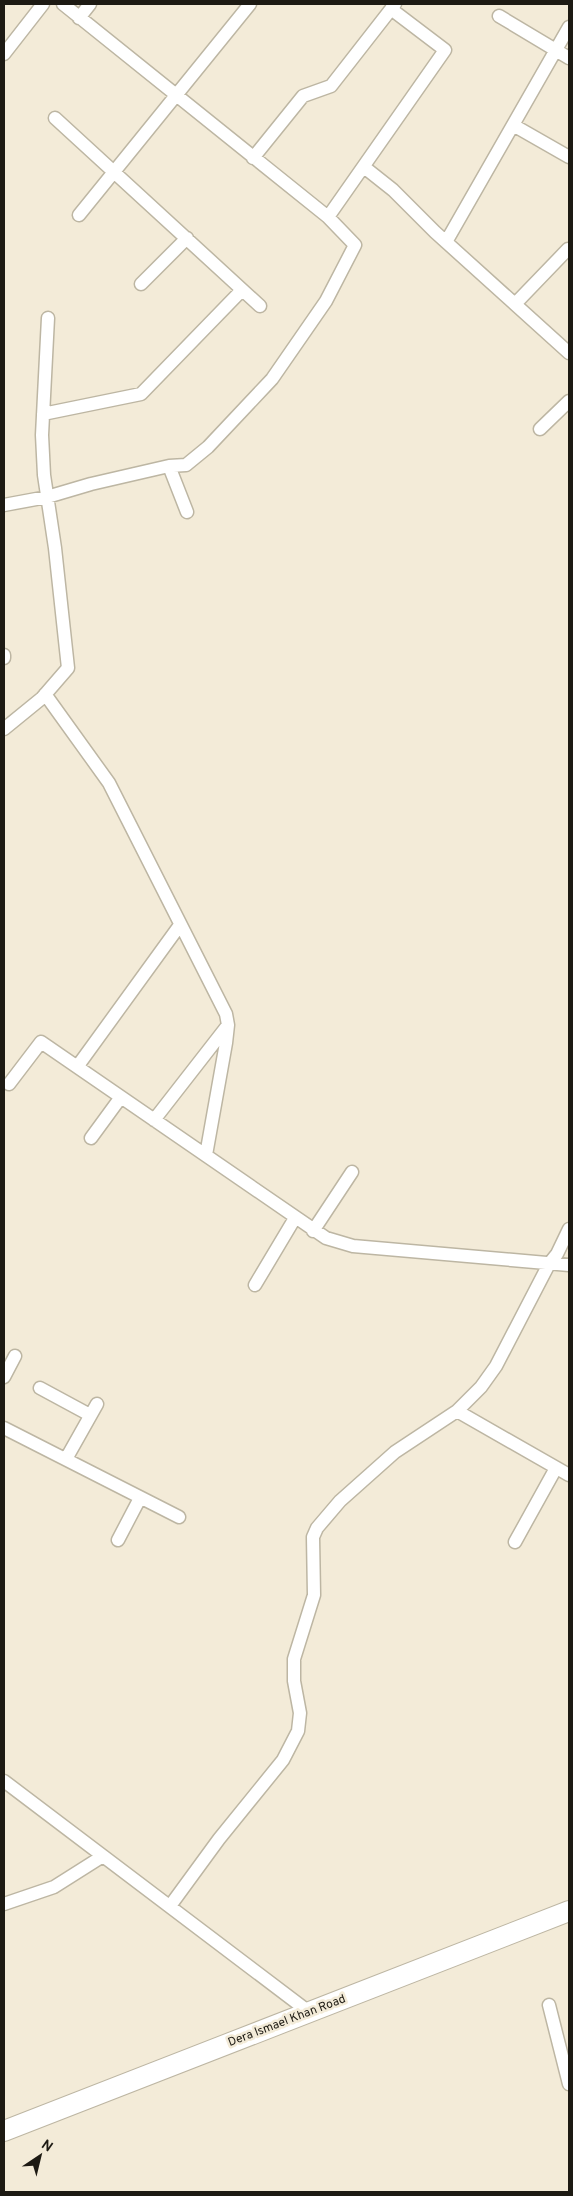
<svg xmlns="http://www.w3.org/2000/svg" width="573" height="2196" viewBox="0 0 573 2196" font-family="Overpass,sans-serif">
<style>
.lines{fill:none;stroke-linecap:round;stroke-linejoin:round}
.minor-casing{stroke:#bdb6a3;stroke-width:15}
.trunk-casing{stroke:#bdb6a3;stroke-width:22}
.minor{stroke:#fff;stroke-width:12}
.trunk{stroke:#fff;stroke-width:20}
.labels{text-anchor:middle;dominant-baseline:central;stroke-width:5;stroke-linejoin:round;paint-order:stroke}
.street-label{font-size:12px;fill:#1d1a13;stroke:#f3ebd8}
</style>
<rect width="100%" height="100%" fill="#f3ebd8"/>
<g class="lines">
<defs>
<path id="minor" d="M499 16 569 58
M79 18 90 4
M4 54 43 4
M55 118 260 306
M513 125 569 157
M253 158 303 96 331 86 395 4
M364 167 393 190 435 232 569 353
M79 215 250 4
M328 217 445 50 391 9
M446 242 569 27
M141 284 187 238
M515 304 568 249
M43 414 141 394 242 290
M540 429 569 401
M169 466 187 512
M4 505 47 497 91 484 169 466 186 465 208 447 272 379 326 301 355 245 328 217 63 4
M4 655V658
M45 694 109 783 226 1014 228 1025 226 1043 206 1155
M4 729 42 698 68 668 55 548 44 475 42 435 48 318
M77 1067 180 925
M9 1084 41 1042 326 1238 353 1246 569 1265
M154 1120 228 1025
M91 1138 121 1097
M313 1231 352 1172
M255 1285 295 1218
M4 1377 15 1356
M40 1388 90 1415
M457 1411 569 1475
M4 1428 179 1517
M66 1459 97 1404
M118 1540 140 1498
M515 1542 556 1468
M4 1781 309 2012
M4 1904 54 1887 103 1856
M170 1906 219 1839 283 1760 298 1731 300 1713 294 1681V1659L314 1595 313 1537 317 1528 340 1501 395 1452 457 1411 481 1387 496 1366 549 1264 557 1254 569 1229
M549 2005 569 2084"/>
<path id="trunk" d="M4 2131 569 1911"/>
</defs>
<use href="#minor" class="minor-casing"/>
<use href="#trunk" class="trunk-casing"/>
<use href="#minor" class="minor"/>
<use href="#trunk" class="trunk"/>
</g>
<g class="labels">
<g class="street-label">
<text transform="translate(287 2021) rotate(-21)">Dera Ismael Khan Road</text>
</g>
</g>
<rect width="573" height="2196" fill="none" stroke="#1d1a13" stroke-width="10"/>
<g transform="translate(40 2156) rotate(35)" stroke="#f3ebd8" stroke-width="4" paint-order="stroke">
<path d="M0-4L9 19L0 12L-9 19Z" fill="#1d1a13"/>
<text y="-8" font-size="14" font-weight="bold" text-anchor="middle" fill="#1d1a13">N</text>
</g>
</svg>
